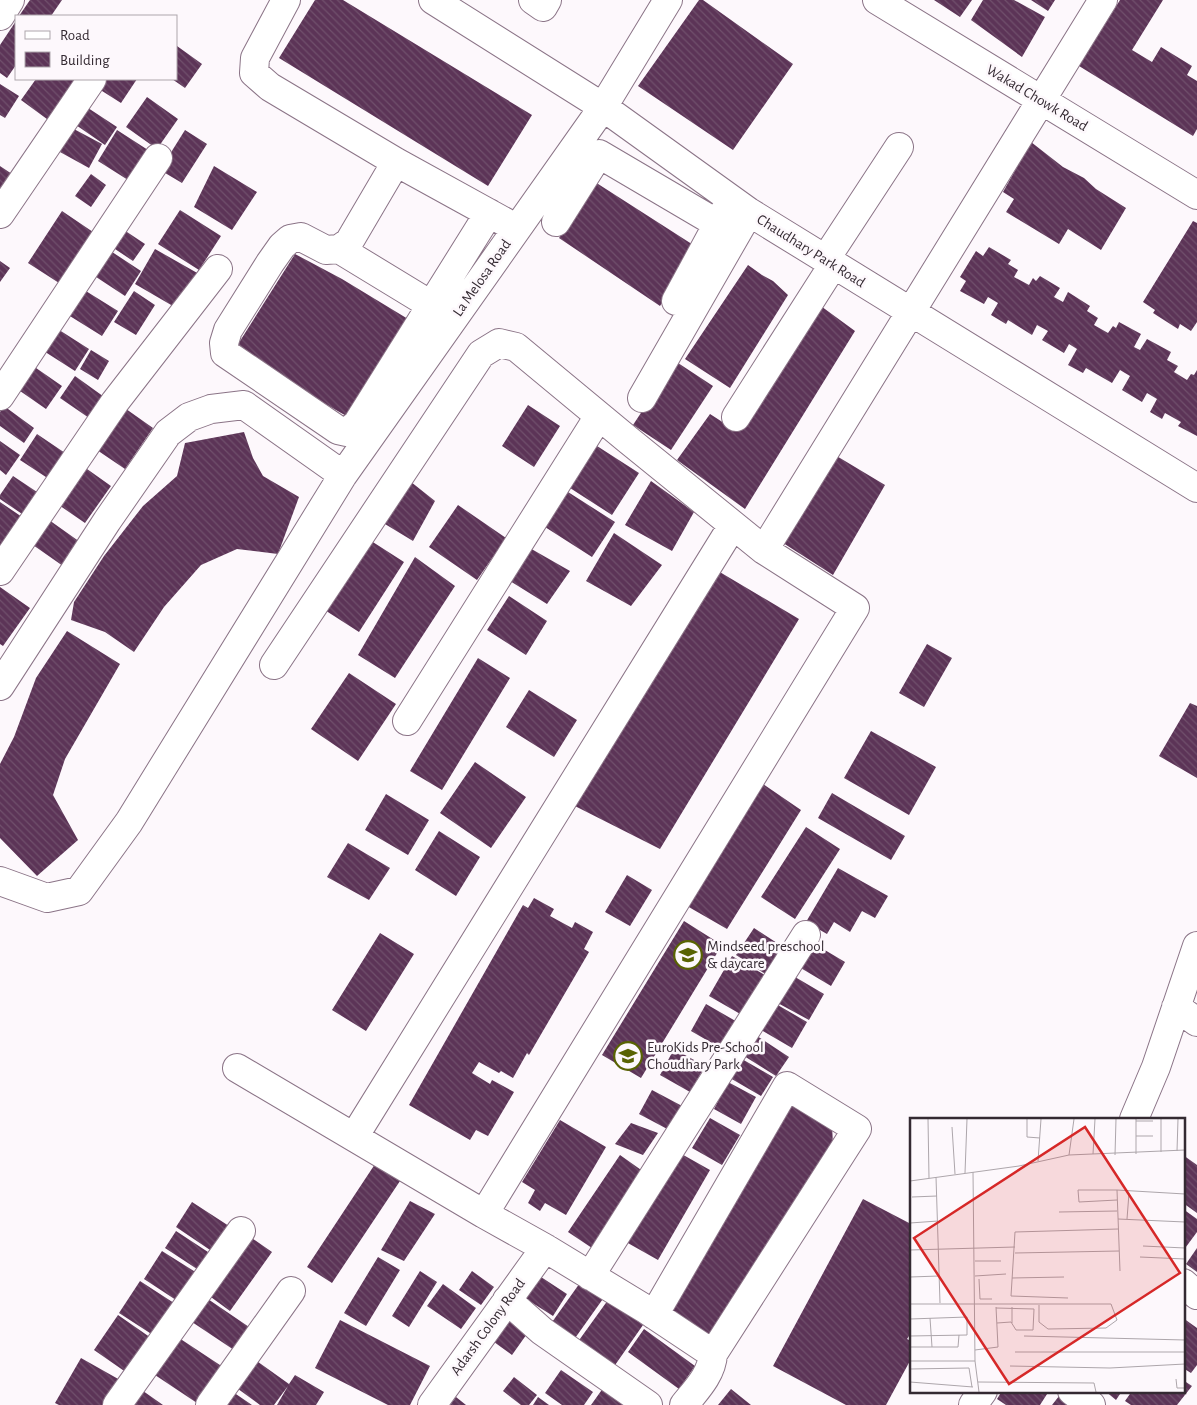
<svg xmlns="http://www.w3.org/2000/svg" width="1197" height="1405" viewBox="0 0 1197 1405" font-family="'Alegreya Sans',sans-serif">
<style>
.building{fill:url(#building-back-hatch)}
.lines{fill:none;stroke-linecap:round;stroke-linejoin:round}
.minor-casing{stroke:#8b7487;stroke-width:30}
.minor{stroke:#fff;stroke-width:28}
.labels{text-anchor:middle;dominant-baseline:central;stroke-width:5;stroke-linejoin:round;paint-order:stroke}
.street-label{font-size:15px;fill:#342a32;stroke:#fdf8fc}
.poi-label{font-size:15px;fill:#342a32;stroke:#fdf8fc;text-anchor:start}
.inset-road{fill:none;stroke:#ada6ab;stroke-width:1}
.view{fill:#d62828;fill-opacity:0.15;stroke:#d62828;stroke-width:2.5}
.inset-edge{fill:none;stroke:#342a32;stroke-width:2.5}
</style>
<defs>
<pattern id="building-back-hatch" width="6" height="6" patternUnits="userSpaceOnUse" patternTransform="scale(1.25)"><rect width="6" height="6" fill="#5c3457"/><path d="M-1 5l2 2M0 0l6 6M5-1l2 2" fill="none" stroke="#70506c"/></pattern>
</defs>
<rect width="100%" height="100%" fill="#fdf8fc"/>
<path class="building" d="M30 0H62L51 16H19Z
M315 0H343L532 115 488 186 279 58Z
M699 0H703L793 64 733 150 638 86Z
M934 0H972L960 17Z
M983 0H1014L1045 17 1022 57 971 20Z
M1031 0H1055L1048 11Z
M1120 0H1163L1132 50 1152 62 1161 47 1192 66 1187 75 1197 81V129L1193 136 1079 66Z
M16 21V65L7 78 0 73V45Z
M177 46 202 64 185 88 172 79H176V48Z
M36 79H82L51 122 21 100Z
M95 79H137L121 103 91 84Z
M0 84 19 96 5 118 0 115Z
M147 97 178 119 157 149 126 127Z
M85 106 117 127 105 145 73 123Z
M72 128 102 144 89 168 60 152Z
M117 130 148 150 128 180 98 161Z
M185 130 207 144 182 183 160 170Z
M1031 142 1063 167 1084 178 1096 189 1126 208 1101 250 1068 229 1059 244 1006 212 1014 199 1003 192Z
M0 166 15 176 0 198Z
M214 166 257 192 232 230 194 207Z
M91 174 106 185 91 207 75 196Z
M595 182 698 248 660 306 559 238Z
M180 210 221 236 199 270 158 244Z
M62 211 93 232 59 283 28 263Z
M1193 221 1197 223V322L1191 331 1180 324 1178 329 1153 313 1155 310 1143 302Z
M121 228 145 244 133 261 109 245Z
M989 247 1011 260 1008 264 1018 270 1014 277 1029 285 1033 278 1036 281 1040 276 1060 288 1054 297 1063 302 1068 292 1090 306 1087 311 1098 318 1094 325 1108 333 1113 326 1116 328 1119 322 1141 334 1134 347 1140 350 1147 339 1171 352 1167 360 1178 366 1174 372 1187 380 1191 374 1194 375 1197 370V436L1178 426 1181 422 1165 413 1162 419 1150 412 1157 399 1147 393 1142 402 1122 390 1130 376 1120 370 1112 383 1086 368 1083 373 1068 365 1077 349 1069 344 1064 353 1042 340 1048 331 1037 325 1032 335 1008 320 1006 324 991 315 998 303 988 297 984 304 960 291 966 281 960 277 976 251 983 256Z
M106 248 141 271 125 296 90 273Z
M155 249 199 274 178 309 135 284Z
M295 254 342 279 408 319 350 418 233 352Z
M0 261 10 268 0 282Z
M748 265 762 275 773 281 788 295 730 388 685 359Z
M81 288 118 311 102 336 65 313Z
M134 291 155 305 136 335 114 322Z
M814 301 855 331 745 509 677 460 710 414 738 432Z
M53 326 89 349 75 371 39 348Z
M91 350 109 361 98 380 80 369Z
M26 361 62 386 46 409 10 384Z
M675 361 713 386 671 450 633 425Z
M75 376 107 399 92 420 60 398Z
M119 404 153 428 125 469 91 446Z
M528 405 560 426 534 467 502 446Z
M4 406 34 428 24 443 0 426V412Z
M244 432 253 458 263 476 299 497 278 554 237 549 201 565 164 607 134 652 105 632 71 620 74 602 104 556 143 506 177 476 185 443Z
M37 434 68 455 52 481 20 460Z
M0 441 20 455 6 475 0 470Z
M597 446 639 473 612 515 570 488Z
M835 455 885 485 833 575 780 541Z
M80 464 111 486 85 523 53 501Z
M13 476 43 496 28 518 0 499V495Z
M406 478 435 501 413 541 380 521Z
M651 481 694 512 672 551 625 525Z
M568 492 615 522 592 557 545 527Z
M0 502 28 521 0 563Z
M458 505 506 538 477 580 429 547Z
M49 520 80 542 63 566 33 545Z
M614 533 662 565 631 606 586 581Z
M365 537 404 562 359 632 320 607Z
M528 547 570 571 547 604 510 581Z
M415 557 455 586 395 678 358 655Z
M713 568 799 619 660 849 563 800Z
M0 587 30 608 3 646 0 644Z
M509 596 547 621 526 655 487 630Z
M67 631 120 664 65 759 53 795 78 840 37 876 0 838V764L14 737 36 678Z
M927 644 952 658 924 707 899 693Z
M478 658 510 678 442 790 410 771Z
M349 673 396 704 358 761 311 729Z
M529 690 577 720 554 757 506 727Z
M1190 703 1197 706V778L1159 756Z
M871 731 936 767 909 815 844 778Z
M475 762 526 797 491 848 440 813Z
M763 784 801 810 727 929 687 906Z
M832 793 905 836 891 860 818 818Z
M386 794 429 820 408 855 365 830Z
M806 827 840 849 795 919 761 897Z
M439 831 480 857 456 896 415 870Z
M348 843 390 868 369 900 327 877Z
M838 868 888 896 875 918 862 911 850 932 834 922 827 934 806 922Z
M627 875 652 890 630 926 605 912Z
M534 898 554 909 550 916 572 928 575 922 593 932 584 949 589 952 529 1055 527 1053 513 1078 501 1071 499 1073 479 1062 472 1073 490 1084 492 1080 514 1092 488 1136 476 1130 470 1140 409 1105 523 905 528 908Z
M684 921 722 945 641 1078 602 1055Z
M754 928 791 952 773 979 736 955Z
M380 933 414 954 366 1031 332 1010Z
M808 940 845 962 831 986 794 964Z
M732 956 765 975 742 1015 709 996Z
M790 974 824 994 809 1020 774 1001Z
M706 1004 739 1023 724 1050 691 1031Z
M776 1004 807 1022 792 1048 761 1030Z
M757 1036 789 1057 776 1076 744 1056Z
M674 1049 705 1066 690 1092 660 1075Z
M742 1059 773 1077 761 1096 730 1078Z
M728 1082 756 1097 741 1124 714 1109Z
M652 1090 684 1107 671 1131 639 1114Z
M792 1097 832 1124 833 1146 715 1338 659 1309Z
M710 1118 740 1135 722 1165 692 1148Z
M560 1120 606 1147 566 1215 545 1203 540 1211 528 1203 535 1190 522 1182Z
M631 1123 658 1133 643 1155 615 1144Z
M678 1152 710 1170 658 1260 626 1242Z
M620 1155 644 1172 592 1248 568 1232Z
M1183 1155 1197 1165V1213L1183 1203Z
M379 1158 404 1175 332 1283 307 1267Z
M863 1199 911 1224V1333L907 1339 911 1341V1359L886 1405H846L773 1366Z
M410 1201 435 1214 404 1261 381 1250Z
M192 1202 229 1226 213 1252 176 1227Z
M1183 1209 1197 1219V1232L1183 1251Z
M176 1231 208 1252 197 1269 165 1248Z
M246 1234 272 1252 230 1311 204 1292Z
M1197 1248V1272L1186 1264Z
M162 1251 197 1273 179 1302 144 1279Z
M378 1257 400 1270 366 1326 344 1313Z
M420 1271 437 1282 409 1327 392 1316Z
M472 1271 494 1287 481 1305 459 1290Z
M538 1275 567 1294 553 1316 523 1297Z
M582 1280 605 1296 573 1341 550 1325Z
M140 1281 177 1305 156 1337 119 1313Z
M443 1284 476 1308 461 1329 427 1306Z
M202 1295 252 1329 237 1352 186 1318Z
M608 1300 643 1325 613 1368 577 1343Z
M118 1315 154 1340 130 1375 94 1350Z
M511 1318 529 1331 512 1355 494 1342Z
M1183 1318 1197 1328V1365L1191 1373 1183 1368Z
M340 1320 430 1366 410 1405H388L315 1368Z
M644 1329 695 1366 679 1389 628 1352Z
M176 1336 229 1371 200 1405 152 1373Z
M81 1358 120 1380 106 1405H59L55 1403Z
M254 1359 289 1384 295 1375 324 1392 316 1405H277L288 1386 274 1405H260L234 1386Z
M561 1370 593 1392 584 1405H562L545 1393Z
M514 1377 537 1395 529 1405H521L503 1391Z
M1183 1380 1192 1386 1177 1405H1131L1125 1401 1132 1391H1183Z
M606 1384 633 1405H591Z
M136 1386 163 1405H124Z
M731 1389 751 1405H718Z
M230 1390 252 1405H221Z
M1002 1391H1049L1040 1405H1006L997 1399Z
M1063 1391 1082 1405H1052Z
M1105 1391H1122L1116 1400Z
M456 1397 466 1405H450Z
M538 1397 549 1405H533Z"/>
<g class="lines">
<defs>
<path id="minor" d="M286 0 255 58 254 73 270 87 396 162 505 222
M433 0 603 107 749 212 1197 488
M533 0 543 7 547 0
M877 0 1197 195
M0 16 10 0
M396 162 349 242 339 249 326 250 301 237 290 239 282 246 270 263 228 330 224 343 225 353 338 430 347 432 357 424 489 213
M0 214 92 79
M556 222 599 154 718 224
M339 249 431 305
M825 260 899 147
M676 301 727 207
M0 396 158 158
M642 398 749 212
M736 417 833 265
M764 550 1103 0
M0 571 115 402 218 269
M274 665 481 354 499 343 516 347 627 439 764 550 855 608 484 1214
M0 686 107 521 168 433 189 417 211 409 244 405 343 475
M407 721 599 416
M0 881 47 898 79 891 129 822 343 475 603 107 668 0
M1176 1007 1197 1022
M237 1068 484 1214 545 1248 647 1310 713 1354C712 1374 696 1390 684 1405
M1134 1119 1156 1067 1197 946
M354 1137 733 525
M590 1276 806 935
M1183 1283 1197 1295
M507 1300 542 1331 648 1405
M654 1315 787 1086 857 1129 713 1354
M1072 1391 1091 1405
M117 1405 241 1231
M210 1405 291 1291
M432 1405 545 1248
M973 1405 983 1391"/>
</defs>
<use href="#minor" class="minor-casing"/>
<use href="#minor" class="minor"/>
</g>
<defs>
<symbol id="school-ring" viewBox="-11 -11 22 22"><circle r="9.5" fill="#fdf8fc" stroke="#596303" stroke-width="1.5"/><path d="M0-5L7-2L0 1L-7-2ZM-4 1L0 2.5L4 1V4Q0 6-4 4Z" fill="#596303"/></symbol>
</defs>
<g fill-rule="evenodd">
<use href="#school-ring" x="672" y="939" width="32" height="32"/>
<use href="#school-ring" x="612" y="1040" width="32" height="32"/>
</g>
<g class="labels">
<g class="street-label">
<text transform="translate(1037 98) rotate(31)">Wakad Chowk Road</text>
<text transform="translate(811 251) rotate(32)">Chaudhary Park Road</text>
<text transform="translate(482 278) rotate(-55)">La Melosa Road</text>
<text transform="translate(488 1327) rotate(-54)">Adarsh Colony Road</text>
</g>
<g class="poi-label">
<text x="707" y="946">Mindseed preschool<tspan x="707" dy="17">&amp; daycare</tspan></text>
<text x="647" y="1047">EuroKids Pre-School<tspan x="647" dy="17">Choudhary Park</tspan></text>
</g>
</g>
<g transform="translate(910 1118)">
<rect width="275" height="275" fill="#fdf8fc"/>
<path class="inset-road" d="M18 1 19 60M117 1V19L130 20M226 1V36M226 3H243M42 9 45 56M226 18H243M267 33 268 1M251 34V1M183 36 185 1M159 37 164 1M205 37 206 1M128 43 131 1M63 54 65 243 69 274M55 55 57 1M26 59 30 185M0 63 109 48 159 37 275 32M2 79 27 78M207 82 169 84 168 72H207M149 94 207 93M208 101 275 104M217 101 219 75M0 105 28 103M233 128 275 130M0 132 105 129M105 135 209 133M230 139 275 141M65 143H91M210 153 207 72 275 76M65 158 96 156M0 159 29 158M102 160 154 159M69 161 70 181H82M158 180 101 178 105 114 208 111M0 186H201L207 202 196 210 138 211 129 204V187M102 189V205M86 190 124 191 123 212H106L101 204 87 205M20 200 22 229H48L49 217M0 201 57 199V217L0 218M114 218 275 222M0 229H22M65 232 88 229 86 189M105 234H275M0 243H65M100 248 200 250 275 246M0 251 59 250 62 269M266 261 267 270H275M0 264 63 269M68 264 184 265 186 274"/>
<path class="view" d="M175 9 270 155 99 266 4 120Z"/>
<rect width="275" height="275" class="inset-edge"/>
</g>
<rect x="15" y="15" width="162" height="65" fill="#fdf8fc" stroke="#ada6ab"/>
<rect x="25" y="31" width="25" height="8" fill="#ffffff" stroke="#ada6ab"/>
<text x="60" y="40" font-size="15" fill="#342a32">Road</text>
<rect x="25" y="52" width="25" height="15" fill="url(#building-back-hatch)" stroke="#ada6ab"/>
<text x="60" y="65" font-size="15" fill="#342a32">Building</text>
</svg>
